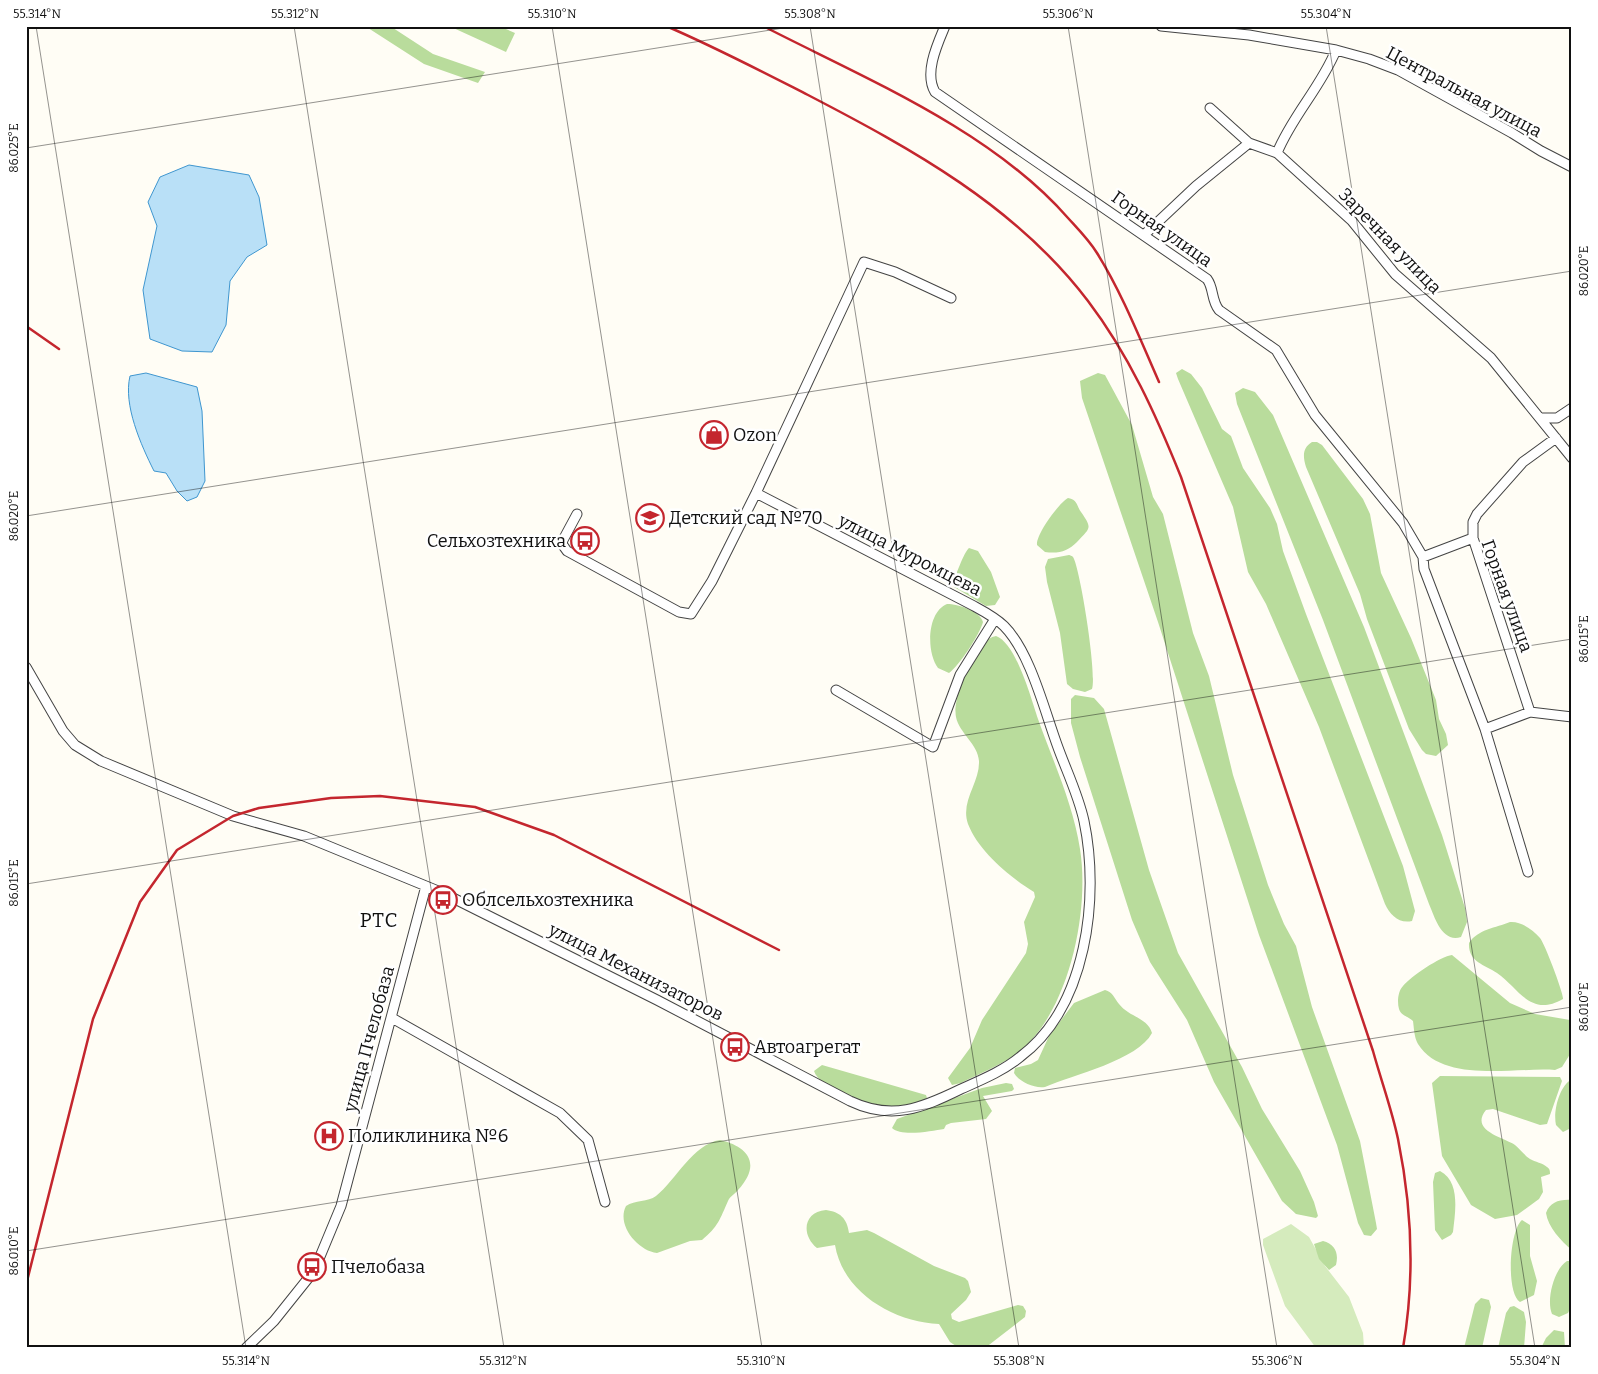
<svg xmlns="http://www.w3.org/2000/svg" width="1598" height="1374" viewBox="0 0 1598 1374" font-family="Bitter,serif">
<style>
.green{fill:#d5ebbd}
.forest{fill:#b9dc9c}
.water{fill:#b9e0f7;stroke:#3f96cf}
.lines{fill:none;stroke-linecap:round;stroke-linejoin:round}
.minor-casing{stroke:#444;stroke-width:11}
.minor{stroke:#fff;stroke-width:9}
.rail{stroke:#c4262e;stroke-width:2.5}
.ticks{fill:none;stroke:#111;stroke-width:1;stroke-opacity:0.45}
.labels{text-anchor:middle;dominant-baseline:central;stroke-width:5;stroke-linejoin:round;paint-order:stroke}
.street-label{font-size:18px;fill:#111;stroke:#fff}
.poi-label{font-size:18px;fill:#111;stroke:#fff;text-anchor:start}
.quarter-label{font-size:20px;letter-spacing:1px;fill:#111;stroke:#fff}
.neatline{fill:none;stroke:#111;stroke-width:2}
.ticks-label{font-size:12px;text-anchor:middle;fill:#111}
</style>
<rect width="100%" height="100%" fill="#fffdf5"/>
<path class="green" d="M1291 1224 1309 1237 1325 1266 1349 1297 1363 1333 1364 1348H1316L1285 1306 1263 1245V1239Z"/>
<path class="forest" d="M365 26H390L433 54 485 72 478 83 424 64Z
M449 26H499L515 33 506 52Z
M1182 369 1191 374 1202 388 1222 429 1231 436 1243 468 1270 508 1277 524 1283 551 1306 614 1403 866 1415 911 1412 921C1399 924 1390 915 1385 904L1319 727 1266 604 1248 572 1233 507 1178 379 1176 373Z
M1098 373 1105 375 1132 425 1153 497 1163 514 1193 633 1209 676 1233 775 1268 885 1284 924 1296 946 1312 1007 1360 1141 1376 1223 1377 1229 1371 1236 1364 1235 1358 1223 1337 1145 1259 935 1158 622 1082 398 1080 381Z
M1243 388 1255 392 1273 415 1364 627 1442 835 1465 908 1467 922 1461 937C1442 943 1435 918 1429 904L1323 620 1237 404 1235 393Z
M1312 442H1317L1322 445 1363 499 1370 514 1381 573 1411 638 1436 700 1439 719 1446 734 1448 745 1436 756 1426 754 1422 750 1409 729 1367 619 1360 594 1306 467C1303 457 1302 448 1312 442Z
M1068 498C1078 500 1076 505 1081 512 1093 529 1090 528 1077 542 1068 551 1059 554 1045 552L1037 545C1036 534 1059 503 1068 498Z
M969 548 978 551 991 572 1000 597 995 605 986 606 954 587 953 584C955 577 964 552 969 548Z
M1069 555C1072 556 1073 556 1074 559 1081 575 1097 674 1092 689L1085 692 1073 689 1067 684 1060 633 1047 582 1045 567 1048 559Z
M947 604C958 604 980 611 983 622 980 634 959 666 949 673L938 668C926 652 927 612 947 604Z
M996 636C1016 643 1031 698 1038 719 1053 761 1073 804 1080 849 1090 911 1069 1016 1015 1055 1002 1064 977 1075 961 1083L952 1085 948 1078 970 1048 982 1020 1026 953 1028 944 1024 922 1035 897 1034 892C1010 877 979 852 968 824 960 801 980 783 979 761 978 744 959 733 956 717 952 698 975 639 996 636Z
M1075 695 1094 698 1104 709 1149 870 1178 953 1242 1067 1262 1109 1300 1171 1314 1202 1318 1216 1316 1218 1296 1214 1282 1201 1214 1082 1187 1020 1150 962 1132 920 1080 757 1071 723V699Z
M1510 922C1521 921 1533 930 1540 938 1544 942 1564 994 1563 999 1530 1018 1519 988 1497 973 1484 964 1468 962 1469 943 1478 929 1496 928 1510 922Z
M1452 955 1510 1003 1535 1014 1570 1020 1572 1051 1562 1067 1555 1070C1515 1067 1443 1084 1418 1044 1414 1037 1414 1028 1413 1021 1408 1016 1401 1016 1399 1009 1397 1002 1398 991 1403 986 1410 977 1441 956 1452 955Z
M1105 990C1113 992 1114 998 1119 1004 1129 1017 1148 1018 1152 1033 1138 1060 1073 1075 1045 1087 1035 1089 1019 1082 1014 1073L1015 1068 1031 1064 1038 1060 1049 1036 1074 1003Z
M822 1065 926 1095 927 1098C912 1122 821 1095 814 1071Z
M1440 1076 1560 1077 1562 1081 1547 1124 1540 1125 1493 1109 1486 1110C1469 1131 1505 1138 1515 1145 1520 1149 1524 1155 1530 1159 1535 1162 1543 1163 1547 1167 1550 1169 1550 1171 1550 1174L1541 1177 1543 1192 1539 1199 1517 1215 1495 1219 1471 1205 1442 1156 1432 1083Z
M1572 1079 1571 1128 1563 1132 1556 1125C1553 1112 1559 1086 1572 1079Z
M1006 1083 1012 1084 1014 1089 1012 1091 983 1096 992 1111 986 1119 951 1123 946 1125 944 1129C932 1131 901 1137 892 1128L897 1119 982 1088Z
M720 1140C750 1147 761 1165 738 1190 735 1194 730 1196 728 1201 720 1219 718 1227 702 1240L690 1241 657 1253C638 1251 616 1225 626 1206 635 1200 648 1202 656 1196 676 1180 693 1144 720 1140Z
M1440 1171C1461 1182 1455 1213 1453 1232L1451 1235 1442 1240 1435 1230 1433 1182 1435 1173Z
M1572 1200V1250C1561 1241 1548 1227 1546 1213 1550 1202 1560 1199 1572 1200Z
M826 1210C840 1212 847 1218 849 1233L867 1230 874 1233 934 1266 965 1278 968 1281 971 1292 966 1300 951 1314 952 1319 959 1322 1018 1305 1023 1306 1026 1311 1025 1317 985 1348H959L950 1342 939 1324C894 1322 843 1293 835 1245L817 1248C801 1235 803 1212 826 1210Z
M1522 1220 1530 1225V1256L1537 1281 1534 1295 1520 1302C1506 1293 1509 1231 1522 1220Z
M1323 1241C1335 1244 1339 1253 1336 1265L1329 1270 1319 1259 1314 1244Z
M1567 1261H1572V1305L1568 1313 1559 1317 1552 1314C1546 1300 1554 1269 1567 1261Z
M1481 1298 1489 1300 1491 1307 1482 1348H1464L1475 1304Z
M1514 1306 1524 1312 1526 1322 1524 1348H1498L1506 1313 1510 1307Z
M1554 1330 1564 1332 1565 1348H1541L1546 1338Z"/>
<path class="water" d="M189 165 249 175 259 197 267 245 247 257 230 281 226 325 212 352 182 351 150 339 143 290 157 226 148 202 160 177Z
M146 373 197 387 202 411 205 481 197 497 187 501 177 491 166 473 154 471C141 445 123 405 130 376Z"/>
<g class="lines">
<defs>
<path id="minor" d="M945 26C937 45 924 73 935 92L1207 279C1214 288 1211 300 1219 310L1276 350 1315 415 1403 523 1423 557 1424 569 1485 729 1528 872
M1161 26 1249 35 1336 50 1369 59 1398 70 1512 133 1541 151 1572 167
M1210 108 1249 143 1277 153 1352 221 1395 274 1491 358 1572 458
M1277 153C1292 116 1321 87 1336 50
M1144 235 1196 186 1249 143
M1542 418H1557L1572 408
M577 514 563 540 562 544 567 551 679 612 691 614 712 581 756 493 864 262 895 272 951 298
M1473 538V522L1477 514 1523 462 1556 438
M1423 557 1473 538 1530 712
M26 667 63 731 75 745 101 761 233 816 304 836 443 893 657 1000 850 1101C892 1121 922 1108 961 1089 981 1080 1003 1071 1020 1057 1087 1007 1100 897 1084 821 1078 793 1064 766 1055 739 1043 705 1029 651 1004 626 995 617 983 611 972 605L756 493
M836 690 933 747 960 675 995 619
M1485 729 1530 712 1572 717
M392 1018 560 1113 588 1140 605 1202
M246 1348 274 1321 314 1271 341 1206 426 886"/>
</defs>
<use href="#minor" class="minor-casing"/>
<use href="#minor" class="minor"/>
<path class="rail" d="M666 26C715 47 761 71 808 95 912 149 1016 206 1088 301 1129 355 1156 415 1181 477L1373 1051C1381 1080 1392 1110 1398 1139 1412 1208 1415 1279 1403 1348
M763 26C866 79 991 130 1068 218 1078 229 1089 240 1097 253 1122 293 1140 339 1159 382
M26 326 59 349
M26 1285 93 1019 140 902 177 850 233 816 259 808 331 798 380 796 475 807 554 835 779 950"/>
</g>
<path class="ticks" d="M36 26 246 1348M294 26 504 1348M552 26 762 1348M810 26 1019 1348M1068 26 1277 1348M1326 26 1535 1348M26 148 796 26M26 516 1572 271M26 884 1572 639M26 1251 1572 1007"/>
<defs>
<symbol id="shop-ring" viewBox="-11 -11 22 22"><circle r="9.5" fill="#fff" stroke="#c4262e" stroke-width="1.5"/><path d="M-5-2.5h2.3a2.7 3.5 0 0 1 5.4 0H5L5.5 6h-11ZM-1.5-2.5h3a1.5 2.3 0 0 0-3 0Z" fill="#c4262e"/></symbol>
<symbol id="school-ring" viewBox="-11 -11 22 22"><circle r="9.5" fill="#fff" stroke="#c4262e" stroke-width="1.5"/><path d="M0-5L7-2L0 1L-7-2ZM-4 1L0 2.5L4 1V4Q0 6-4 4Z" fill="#c4262e"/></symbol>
<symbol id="bus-ring" viewBox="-11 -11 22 22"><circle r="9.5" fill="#fff" stroke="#c4262e" stroke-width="1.5"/><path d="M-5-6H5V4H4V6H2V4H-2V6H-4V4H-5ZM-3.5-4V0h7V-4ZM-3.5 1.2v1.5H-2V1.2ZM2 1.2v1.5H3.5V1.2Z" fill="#c4262e"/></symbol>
<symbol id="hospital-ring" viewBox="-11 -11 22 22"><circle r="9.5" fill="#fff" stroke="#c4262e" stroke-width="1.5"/><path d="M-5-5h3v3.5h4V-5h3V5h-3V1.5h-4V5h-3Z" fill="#c4262e"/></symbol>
</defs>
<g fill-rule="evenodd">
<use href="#shop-ring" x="698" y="419" width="32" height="32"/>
<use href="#school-ring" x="634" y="502" width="32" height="32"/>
<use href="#bus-ring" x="569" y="525" width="32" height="32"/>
<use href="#bus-ring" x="427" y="884" width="32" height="32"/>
<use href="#bus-ring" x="719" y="1031" width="32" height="32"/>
<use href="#hospital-ring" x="313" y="1120" width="32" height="32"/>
<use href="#bus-ring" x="296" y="1251" width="32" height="32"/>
</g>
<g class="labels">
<g class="street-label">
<text transform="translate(1464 92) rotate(28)">Центральная улица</text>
<text transform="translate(1162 229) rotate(35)">Горная улица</text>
<text transform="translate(1390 241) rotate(46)">Заречная улица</text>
<text transform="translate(910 555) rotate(27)">улица Муромцева</text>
<text transform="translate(1507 596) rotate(70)">Горная улица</text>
<text transform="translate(636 972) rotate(27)">улица Механизаторов</text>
<text transform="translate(369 1039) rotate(-75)">улица Пчелобаза</text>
</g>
<g class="poi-label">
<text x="733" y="435">Ozon</text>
<text x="669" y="518">Детский сад №70</text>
<text x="566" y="541" text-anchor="end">Сельхозтехника</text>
<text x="462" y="900">Облсельхозтехника</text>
<text x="754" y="1047">Автоагрегат</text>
<text x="348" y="1136">Поликлиника №6</text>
<text x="331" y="1267">Пчелобаза</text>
</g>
<g class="quarter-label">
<text x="379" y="920">РТС</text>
</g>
</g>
<rect width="1598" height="1374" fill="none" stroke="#ffffff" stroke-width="55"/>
<rect x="28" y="28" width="1542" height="1318" class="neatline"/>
<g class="ticks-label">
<text x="37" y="18">55.314°N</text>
<text x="295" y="18">55.312°N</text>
<text x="552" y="18">55.310°N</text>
<text x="810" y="18">55.308°N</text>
<text x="1068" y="18">55.306°N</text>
<text x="1326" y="18">55.304°N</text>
<text transform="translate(14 148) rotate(-90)" y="4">86.025°E</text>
<text transform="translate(1584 271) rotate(-90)" y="4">86.020°E</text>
<text transform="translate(14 516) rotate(-90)" y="4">86.020°E</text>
<text transform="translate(1584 639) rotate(-90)" y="4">86.015°E</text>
<text transform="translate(14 883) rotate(-90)" y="4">86.015°E</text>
<text transform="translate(1584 1007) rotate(-90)" y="4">86.010°E</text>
<text transform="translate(14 1251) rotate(-90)" y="4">86.010°E</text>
<text x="246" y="1365">55.314°N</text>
<text x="503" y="1365">55.312°N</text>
<text x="761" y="1365">55.310°N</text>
<text x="1019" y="1365">55.308°N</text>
<text x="1277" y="1365">55.306°N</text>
<text x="1535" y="1365">55.304°N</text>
</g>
</svg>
